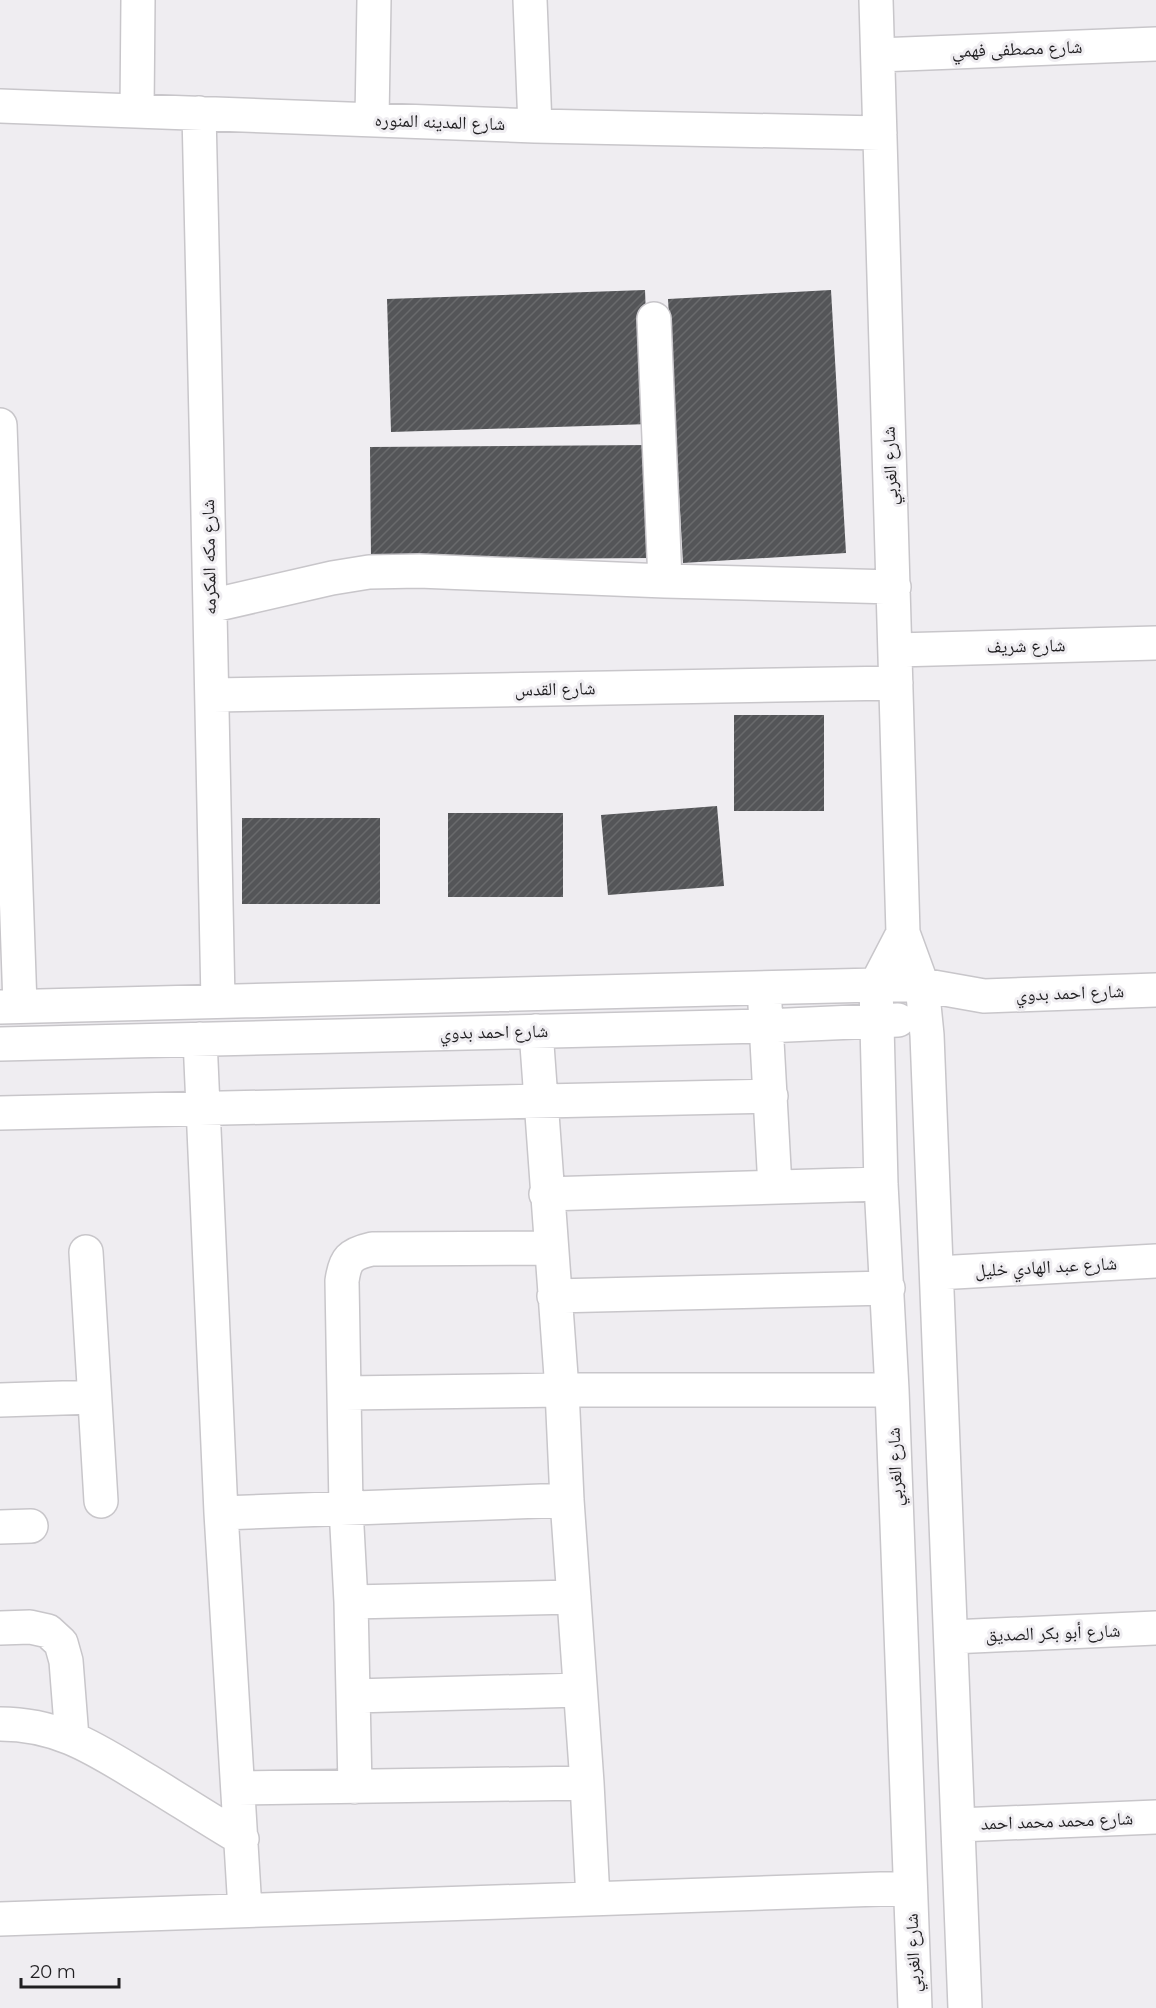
<svg xmlns="http://www.w3.org/2000/svg" width="1156" height="2008" viewBox="0 0 1156 2008" font-family="Montserrat,'Noto Naskh Arabic',sans-serif">
<style>
.building{fill:url(#building-hatch)}
.lines{fill:none;stroke-linecap:round;stroke-linejoin:round}
.minor-casing{stroke:#c8c6ca;stroke-width:36}
.minor{stroke:#fff;stroke-width:33}
.labels{text-anchor:middle;dominant-baseline:central;stroke-width:6;stroke-linejoin:round;paint-order:stroke}
.street-label{font-size:18px;fill:#201f21;stroke:#efedf1}
</style>
<defs>
<pattern id="building-hatch" width="6" height="6" patternUnits="userSpaceOnUse" patternTransform="scale(1.5)"><rect width="6" height="6" fill="#545558"/><path d="M-1 1l2-2M0 6l6-6M5 7l2-2" fill="none" stroke="#696a6c"/></pattern>
</defs>
<rect width="100%" height="100%" fill="#efedf1"/>
<path class="building" d="M645 290 650 424 391 432 387 299Z
M831 290 846 553 683 563 668 299Z
M651 445 652 558 371 560 370 447Z
M734 715H824V811H734Z
M717 806 724 886 608 895 601 815Z
M448 813H563V897H448Z
M242 818H380V904H242Z"/>
<g class="lines">
<defs>
<path id="minor" d="M530 0 535 126
M876 0 903 933 922 985 927 1035 965 2008
M878 55 1156 44
M0 106 535 126 880 133
M137 111 138 0
M199 113C205 409 214 705 218 1001
M372 119 374 0
M654 319 665 581
M0 425 20 1006
M210 606 332 578 369 572 419 571 665 581 894 587
M896 650 1156 643
M214 695 896 683
M903 933 876 985 881 1184 892 1390 915 2008
M765 1005 775 1187
M0 1007 876 985H922L984 996 1156 990
M536 1031 562 1390 567 1500 587 1783 593 1899
M200 1039 221 1513 245 1910
M0 1044 766 1026 898 1020
M0 1113 771 1096
M546 1194 881 1184
M86 1252 101 1501
M937 1273 1156 1261
M554 1296 888 1288
M345 1393 562 1390H892
M0 1400 94 1397
M221 1513 567 1500
M0 1527 31 1526
M351 1602 574 1597
M0 1628 30 1627 48 1631 61 1643 66 1661 72 1738
M951 1637 1156 1628
M354 1696 580 1690
M0 1724C61 1724 98 1751 148 1781 179 1800 210 1820 242 1839
M355 1787 351 1602 346 1508 342 1281C345 1259 350 1254 372 1249L550 1248
M238 1788 587 1783
M958 1825 1156 1817
M0 1919 910 1888"/>
</defs>
<use href="#minor" class="minor-casing"/>
<use href="#minor" class="minor"/>
</g>
<g class="labels">
<g class="street-label">
<text transform="translate(1017 49) rotate(-2)">شارع مصطفى فهمي</text>
<text transform="translate(440 122) rotate(2)">شارع المدينه المنوره</text>
<text transform="translate(890 466) rotate(-92)">شارع الغربي</text>
<text transform="translate(209 557) rotate(-91)">شارع مكه المكرمه</text>
<text transform="translate(1026 646) rotate(-1)">شارع شريف</text>
<text transform="translate(555 689) rotate(-1)">شارع القدس</text>
<text transform="translate(1070 993) rotate(-2)">شارع احمد بدوي</text>
<text transform="translate(494 1032) rotate(-1)">شارع احمد بدوي</text>
<text transform="translate(1046 1267) rotate(-3)">شارع عبد الهادي خليل</text>
<text transform="translate(895 1467) rotate(-92)">شارع الغربي</text>
<text transform="translate(1053 1633) rotate(-2)">شارع أبو بكر الصديق</text>
<text transform="translate(1057 1821) rotate(-2)">شارع محمد محمد احمد</text>
<text transform="translate(913 1953) rotate(-92)">شارع الغربي</text>
</g>
</g>
<path d="M21 1978v9h98v-9" fill="none" stroke="#201f21" stroke-width="3"/>
<text x="30" y="1978" font-size="18" fill="#201f21" stroke="#efedf1" stroke-width="4.5" paint-order="stroke">20 m</text>
</svg>
